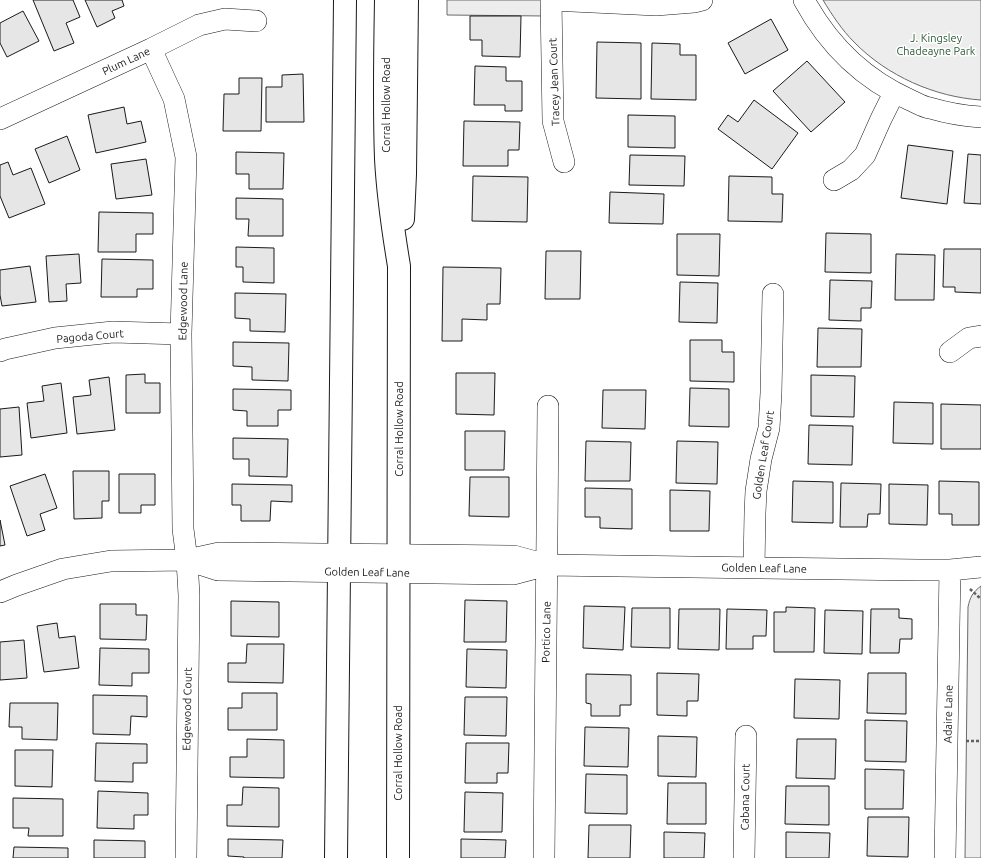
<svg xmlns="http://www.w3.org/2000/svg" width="981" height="858" viewBox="0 0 981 858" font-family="Ubuntu,sans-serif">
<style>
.green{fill:#ededed;stroke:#6a6a6a}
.building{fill:#e6e6e6;stroke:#1a1a1a}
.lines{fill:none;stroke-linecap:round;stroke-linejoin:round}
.minor-casing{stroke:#1a1a1a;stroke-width:22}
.major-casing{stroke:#1a1a1a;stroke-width:24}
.path{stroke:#5f5f5f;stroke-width:2.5;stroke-dasharray:3 2;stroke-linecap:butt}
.minor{stroke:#fff;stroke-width:21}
.major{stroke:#fff;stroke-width:22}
.labels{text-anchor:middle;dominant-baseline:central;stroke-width:3;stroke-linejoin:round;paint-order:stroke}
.park-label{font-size:11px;fill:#2b5a34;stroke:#fff}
.street-label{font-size:11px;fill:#1a1a1a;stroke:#fff}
</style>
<rect width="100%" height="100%" fill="#fff"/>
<path class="green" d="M447 0H546L545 16 447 15Z
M823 0H981V100C935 97 887 76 854 42 842 30 832 15 823 0Z
M981 586V858H965L968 607C970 597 973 592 981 586Z"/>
<path class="building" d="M33 0H73L80 17 66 23 74 43 54 51Z
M85 0H122L124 6 112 11 115 18 97 27Z
M23 11 39 41 7 57 0 43V23Z
M470 16H521L520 57 482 56V40H470Z
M771 19 788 50 745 74 728 43Z
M597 42 641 43V99L596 98Z
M652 43 680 44V55H696V100L651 99Z
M807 61 845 102 811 132 773 91Z
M475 66 506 67V81H522V111H505V105H474Z
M303 74 304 122H266V87H282V75Z
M239 78H262L261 131H223L224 94H239Z
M754 100 798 133 772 169 718 129 728 115 738 122Z
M124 107 127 124 141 121 146 142 96 153 88 115Z
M628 115 675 116V148L628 147Z
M464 121 520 122 519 150H508V166H463Z
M67 136 80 170 49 183 35 149Z
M908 145 953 151 947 204 901 198Z
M236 152 284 153 283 189H249V174H236Z
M968 154 981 155V204L964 203Z
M630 155 685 156 684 186 629 185Z
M146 159 152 195 116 199 111 164Z
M8 162 13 175 31 168 45 204 9 218 0 196V165Z
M473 176 528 177 527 222 472 221Z
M729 176 772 177V194H783L782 222 728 221Z
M610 192 664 194 663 224 609 223Z
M236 198 283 199V236H248L249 219H236Z
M99 212 153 213V234H136V252H98Z
M826 233 871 234V273L825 272Z
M677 234H720L719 276 677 275Z
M236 247 274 248V283L243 282V267H236Z
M944 249H981V293L955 292V287H943Z
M546 251H581L580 299H545Z
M79 254 81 283 66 284 67 301 49 302 46 256Z
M896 254 935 255 934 300H895Z
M102 259 153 260V289H137V297H101Z
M30 266 36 302 2 306 0 295V270Z
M443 267 501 268 500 304H487V320L462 319V341H442Z
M830 280 872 281 871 308H861V321L829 320Z
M680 282 718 283 717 323 679 322Z
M235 293 286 294 285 332 250 331V319L235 318Z
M818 328 862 329 861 367H817Z
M690 340H722V352H734V382L690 381Z
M233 342 289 343 288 381 252 380V367L233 366Z
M456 373H495L494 415 456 414Z
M145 374V383H160V413H126V375Z
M811 375 855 376 854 417 811 416Z
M109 377 115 430 77 434 73 397 91 395 89 380Z
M61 383 67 433 31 438 27 403 44 401 42 386Z
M690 388 729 389V427L689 426Z
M233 389 291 390V410H278V426H247V411L233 410Z
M603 390H646L645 429 602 428Z
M894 402 933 403V444L893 443Z
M941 404 981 405V449H941Z
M19 407 22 455 0 457V409Z
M809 425 853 426 852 465 808 464Z
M465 431H505L504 470H465Z
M233 438 288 439 287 477 249 476V459H233Z
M586 441 631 442 630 481H585Z
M677 441 718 442 717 484 676 483Z
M73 471H109V501H102V518L74 519Z
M45 474 57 508 40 514 45 530 27 536 10 486Z
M119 474H155V505H141V513H119Z
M470 477H509V517L469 516Z
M793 481 833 482V523L792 522Z
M939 481 979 482V525H952V514H939Z
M841 483 881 484 880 514H868L867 527H840Z
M232 484 292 485V502L271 501 270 521H241V505H232Z
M889 484 928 485 927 525 889 524Z
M585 488 632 489V529L600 528V517H585Z
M670 490 710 491 709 531H670Z
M0 520 5 545 0 546Z
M465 600 507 601 506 642H464Z
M231 601 279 602V637L231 636Z
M100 604H136V615H147L146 640 100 639Z
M584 606 625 607 623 650 583 648Z
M786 607 815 608 814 652H774V612H786Z
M632 608H670V648L631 647Z
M679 609H720L719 650 678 649Z
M727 609 767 610 766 636H753V649H726Z
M871 609H899V618L912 619V639H900L899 653H870Z
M825 610 863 611 862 654 824 653Z
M57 623 59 638 75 636 79 668 44 672 37 626Z
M24 640 27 678 0 680V642Z
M247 644H284L283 683 228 682V663H246Z
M100 648 149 649V673H132V686L99 685Z
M467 649 507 650 506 688 466 687Z
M657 673 699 674 698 701H687V716L657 715Z
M868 673H906V714L867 713Z
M586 674 631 675V705H620V716H591V704L586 703Z
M795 679 840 680 839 719 794 718Z
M242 693H277V730H228V708H242Z
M93 695 147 696V717L131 716 130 735 93 734Z
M465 697H507L506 736 464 735Z
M10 703H58L57 740 22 739V727H9Z
M865 720 907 721 906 762 865 761Z
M585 727 629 728 628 767 584 766Z
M658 736 697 737 696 777 658 776Z
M247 739 284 740V778L230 777V757H247Z
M797 739H836L835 779 796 778Z
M96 743 147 744V763H133V782L95 781Z
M466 743H509L508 773H497V783H465Z
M15 750H53L52 787 15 786Z
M865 769 904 770 903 809H865Z
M586 774 627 775V814L585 813Z
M668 783H706V824H667Z
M786 786H829V825L785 824Z
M243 787 279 788V827L227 826V805H242Z
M98 791 148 793V815H134V829L97 828Z
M465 792 503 793 502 832H464Z
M13 798 63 799V836H28L29 828H13Z
M868 817H909L908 857 867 856Z
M589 825H631L630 858H588Z
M664 832 705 833 704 858H664Z
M786 832 830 833 829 858H786Z
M228 839 283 840 282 858H244V857L228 856Z
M461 839 506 840 505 858H461Z
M94 840 145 841V858H94Z
M14 847 68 848V858H13Z"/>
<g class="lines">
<defs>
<path id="minor" d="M551 0 553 121 564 162
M551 0 656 5 694 2 702 0
M804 0C829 46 863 79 910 100 917 103 923 107 930 108 947 113 964 116 981 117
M151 49 174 99 186 157 181 334 183 529 187 560 189 595 186 858
M0 119 151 49 199 25 225 19 256 21
M834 180 851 170 865 155 881 119 894 93
M0 351 5 349 55 338 113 332 181 334
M950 352 969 338 981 336
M187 560 218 570 513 574 547 565
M754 567 755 513 756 491 761 459 769 428 771 393 773 294
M0 592 17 585 63 569 111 561 187 560 219 553 514 556 547 565 919 570H950L981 567
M544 858 547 533 548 406
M744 858 746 736
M945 858 950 570"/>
<path id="major" d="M386 0C385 53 384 106 386 159 388 195 393 230 399 266L398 858
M403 219 405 174 407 0
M336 858 345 0"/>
</defs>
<use href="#minor" class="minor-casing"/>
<use href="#major" class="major-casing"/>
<path class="path" d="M970 589 981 599
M966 741H981"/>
<use href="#minor" class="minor"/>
<use href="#major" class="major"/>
</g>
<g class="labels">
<g class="park-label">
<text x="936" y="38">J. Kingsley<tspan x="936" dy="13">Chadeayne Park</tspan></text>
</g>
<g class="street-label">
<text transform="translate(126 61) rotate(-25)">Plum Lane</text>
<text transform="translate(554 82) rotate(-92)">Tracey Jean Court</text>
<text transform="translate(386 105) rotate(-90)">Corral Hollow Road</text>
<text transform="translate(183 301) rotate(-89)">Edgewood Lane</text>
<text transform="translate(90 336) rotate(-5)">Pagoda Court</text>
<text transform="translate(399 429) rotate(-90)">Corral Hollow Road</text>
<text transform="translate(763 455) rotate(-81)">Golden Leaf Court</text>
<text transform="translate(764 568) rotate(1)">Golden Leaf Lane</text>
<text transform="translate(367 572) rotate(1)">Golden Leaf Lane</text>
<text transform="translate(546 632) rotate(-89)">Portico Lane</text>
<text transform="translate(187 709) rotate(-89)">Edgewood Court</text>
<text transform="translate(948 714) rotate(-89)">Adaire Lane</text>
<text transform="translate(398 753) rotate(-90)">Corral Hollow Road</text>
<text transform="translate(745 797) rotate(-89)">Cabana Court</text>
</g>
</g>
</svg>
